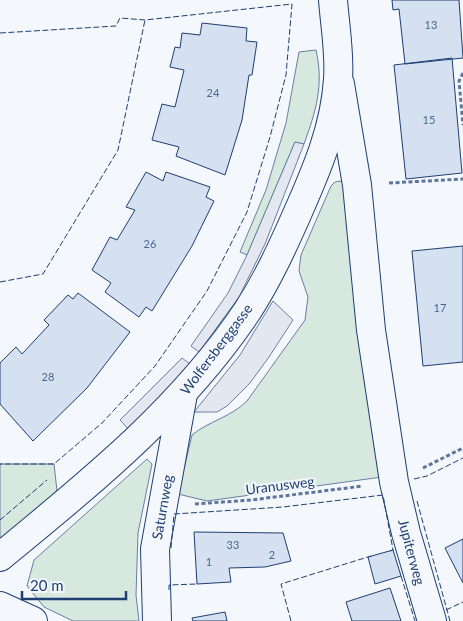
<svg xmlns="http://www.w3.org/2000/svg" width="463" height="621" viewBox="0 0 463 621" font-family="Lato,sans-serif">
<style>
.green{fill:#d7e8df;stroke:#687fa3}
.parking{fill:#e3e8f0;stroke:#687fa3}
.building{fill:#d5e0f0;stroke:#1d3f73}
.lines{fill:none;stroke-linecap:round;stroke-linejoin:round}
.street-casing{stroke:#1d3f73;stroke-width:30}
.secondary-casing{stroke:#1d3f73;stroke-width:30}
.path{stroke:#5e769c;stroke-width:3;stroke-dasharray:4 2.5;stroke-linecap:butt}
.street{stroke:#f4f7fb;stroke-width:28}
.secondary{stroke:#f4f7fb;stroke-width:28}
.fence{stroke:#1d3f73;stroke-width:1;stroke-dasharray:6 2.5;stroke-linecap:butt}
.labels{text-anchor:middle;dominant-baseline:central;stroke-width:4;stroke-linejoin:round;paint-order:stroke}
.number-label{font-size:11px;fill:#4b6792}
.street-label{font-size:14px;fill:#1d3f73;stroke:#f4f7fb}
</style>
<rect width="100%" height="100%" fill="#f4f7fb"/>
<path class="green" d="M316 50C324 85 316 111 304 144L295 142 247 255 240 252 266 190 286 123 299 52Z
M340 181 344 183 382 477 207 501 178 494 192 435C209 421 231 417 247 401L305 320 308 297 299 271 301 255 331 186 335 182Z
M147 459 152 464 138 533 136 595 139 621H73L44 607 27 586 34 560Z
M0 464H54L57 491 0 540Z"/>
<path class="parking" d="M295 142 304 144 265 244 239 297 199 352 191 346 228 293 247 255Z
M273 301 293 320 269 357 250 383 227 406 217 412H194L240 355Z
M182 358 190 364 129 430 120 420Z"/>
<path class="building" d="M392 0H459L463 58 405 64 399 9 393 10Z
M202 23 247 28 246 41 257 42 252 75H249L242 120 225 175 176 156 179 147 152 140 162 104 175 107 184 70 170 67 175 47 180 48 182 33 200 35Z
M452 58 462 173 406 179 394 65Z
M146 172 163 181 166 172 210 187 206 197 214 201 192 246 152 311 146 307 139 317 105 292 111 283 92 270 110 237 117 240 135 210 126 207Z
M463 246V362L423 366 412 251Z
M78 293 130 332 87 388 33 441 0 404V363L16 347 22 354 49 325 44 320 68 295 73 299Z
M194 532 283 533 291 561 265 567 229 568 231 582 197 584Z
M463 539V583L445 548Z
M393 550 401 576 375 584 368 557Z
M390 588 401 621H352L346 602Z
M225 612 227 621H193L192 618Z"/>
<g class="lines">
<defs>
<path id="street" d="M340 84 357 185 371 330 394 482 406 533 432 621
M0 606 33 621
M157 621 155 549 183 394"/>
<path id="secondary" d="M0 557C91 482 182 409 248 310 268 279 283 246 298 212 317 169 335 127 338 79 340 54 335 26 333 0"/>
</defs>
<use href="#street" class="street-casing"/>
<use href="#secondary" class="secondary-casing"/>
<path class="path" d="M463 73 459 81 463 125
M389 183 463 179
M423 468 463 448
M195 504 251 500 363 486"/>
<use href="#street" class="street"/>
<use href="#secondary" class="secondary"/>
<path class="fence" d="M0 33 116 26 120 18 145 20 292 4 286 75 270 137 247 212 207 291 155 366 102 423 54 464H0
M0 282 43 274 118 150 145 20
M414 479 427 476 463 458
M417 501 450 621
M0 520 47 480
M171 548 174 514 283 507 383 495 393 550 390 551
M401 576 415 621
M169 590V585L197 584
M446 610 463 602
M291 621 281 584 371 556"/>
</g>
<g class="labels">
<g class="number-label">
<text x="431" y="24">13</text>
<text x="213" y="92">24</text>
<text x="429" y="119">15</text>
<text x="150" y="243">26</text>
<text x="440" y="307">17</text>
<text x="48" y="376">28</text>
<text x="233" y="544">33</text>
<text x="272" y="554">2</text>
<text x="209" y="561">1</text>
</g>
<g class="street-label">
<text transform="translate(216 349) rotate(-53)">Wolfersberggasse</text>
<text transform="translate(280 485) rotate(-7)">Uranusweg</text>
<text transform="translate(162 507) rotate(-80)">Saturnweg</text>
<text transform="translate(412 552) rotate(75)">Jupiterweg</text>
</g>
</g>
<path d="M22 591v8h104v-8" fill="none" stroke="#1d3f73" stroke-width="2.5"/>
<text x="30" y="591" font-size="15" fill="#1d3f73" stroke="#f4f7fb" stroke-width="4" paint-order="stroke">20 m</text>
</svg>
